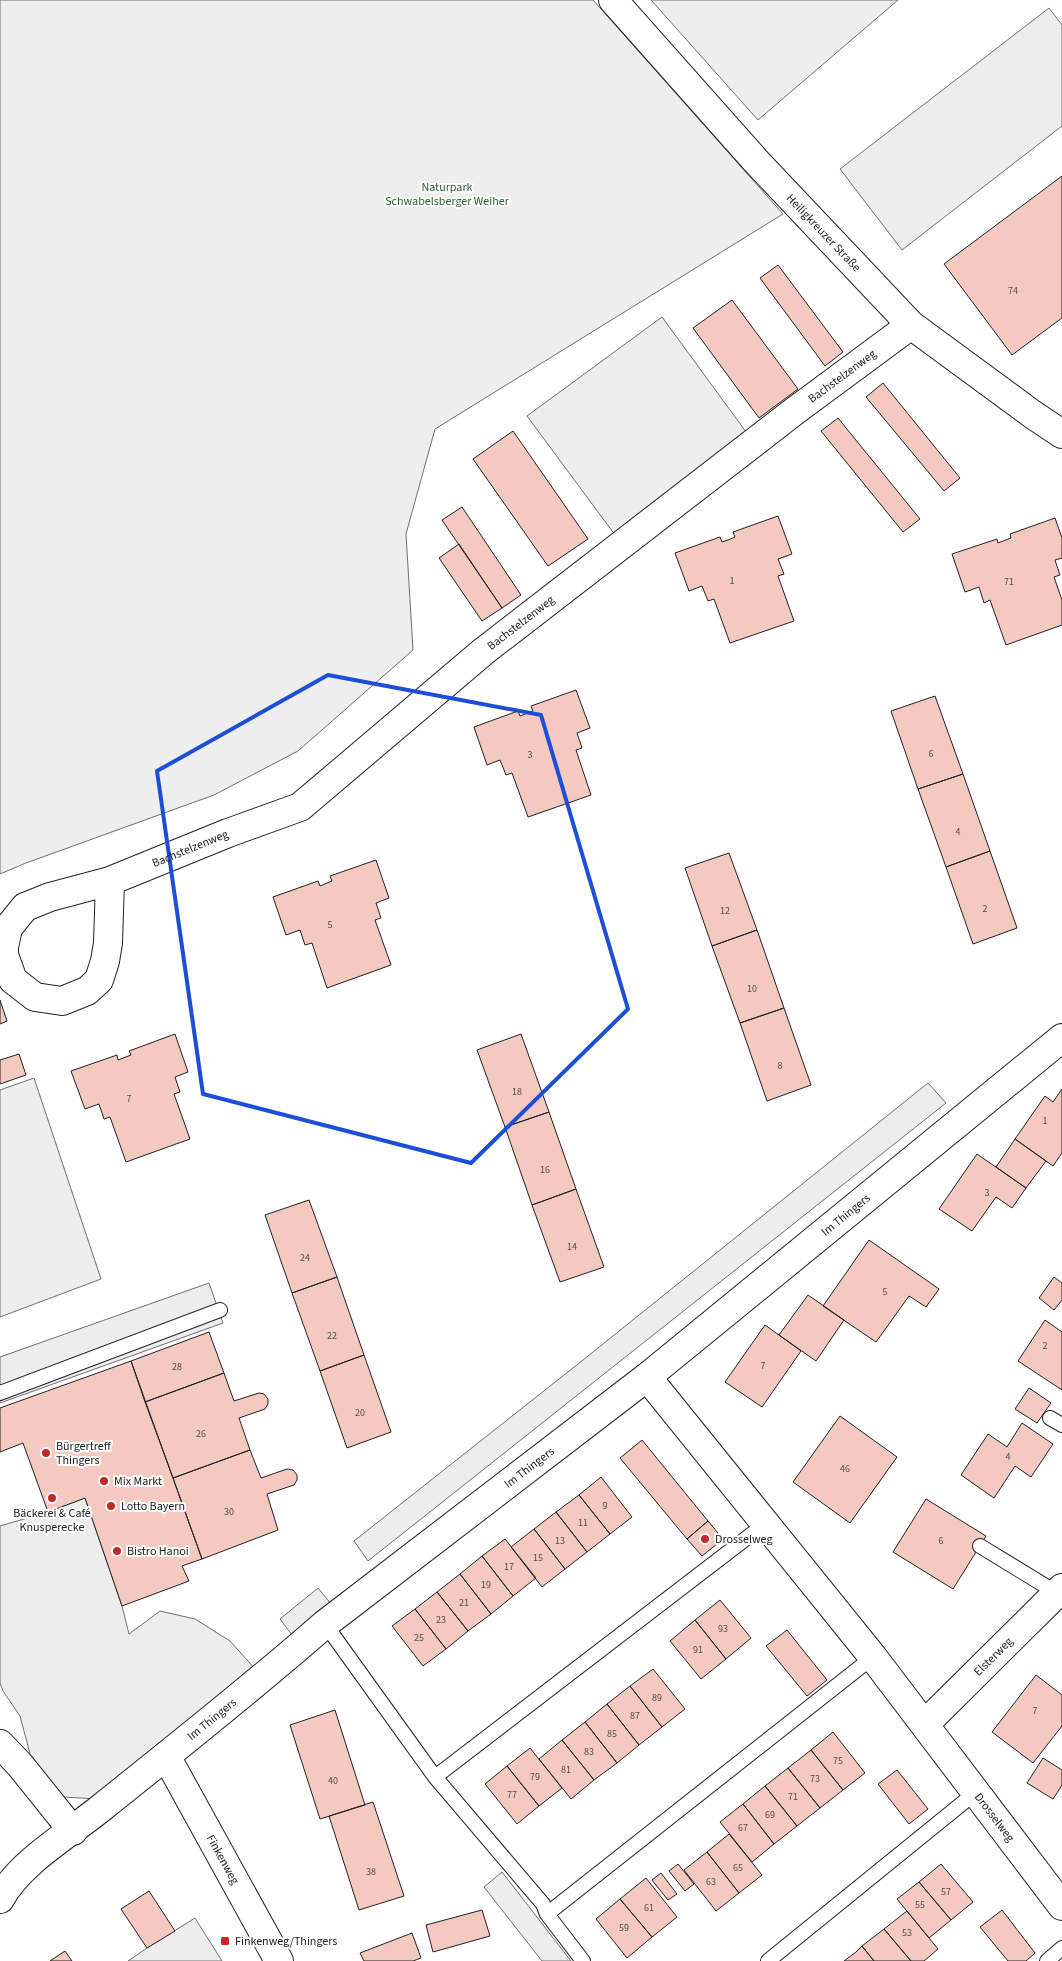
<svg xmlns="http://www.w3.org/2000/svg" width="1062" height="1961" viewBox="0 0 1062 1961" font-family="'Source Sans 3',sans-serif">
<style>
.green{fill:#eee;stroke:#6f6f6f}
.parking{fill:#ededed;stroke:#6f6f6f}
.building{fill:#f3c9c0;stroke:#222}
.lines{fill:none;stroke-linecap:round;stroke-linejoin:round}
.service-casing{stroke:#222;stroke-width:16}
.minor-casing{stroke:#222;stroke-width:30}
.service{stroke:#fff;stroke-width:14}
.minor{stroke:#fff;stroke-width:28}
.marked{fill:none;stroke:#1d4ed8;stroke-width:4;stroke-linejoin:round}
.poi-dot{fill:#c62828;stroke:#fff;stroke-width:2}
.labels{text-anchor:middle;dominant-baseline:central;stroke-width:4;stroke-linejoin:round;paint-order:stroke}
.number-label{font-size:10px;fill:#564c4a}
.park-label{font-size:12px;fill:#2f5e38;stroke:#fff}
.street-label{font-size:12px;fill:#222;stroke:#fff}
.poi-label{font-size:12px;fill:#222;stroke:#fff;text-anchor:start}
</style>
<rect width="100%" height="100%" fill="#fff"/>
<path class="green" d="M0 0H593L783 214 435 429 406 534 413 650 298 751 214 795 26 863 0 874Z
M651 0H898L758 120Z
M34 1078 101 1279 0 1317V1090Z"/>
<path class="parking" d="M1049 8 1062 25V126L902 250 840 169Z
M662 317 752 440 618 539 527 416Z
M928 1083 946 1103 368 1561 354 1541 583 1360Z
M209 1283 223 1323 0 1403V1357Z
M85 1498 122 1606 129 1634 160 1611 195 1619 230 1641 257 1671 98 1799 63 1797 33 1765 20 1716 3 1691 0 1683V1526L48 1512Z
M318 1588 331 1604 292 1635 280 1619Z
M502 1872 571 1961H542L484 1887Z
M195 1918 222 1961H128L147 1948Z"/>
<path class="building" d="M1062 176V318L1012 355 944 264Z
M778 265 843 352 825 366 760 278Z
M732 300 798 389 759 418 693 328Z
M883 383 960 478 944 491 866 397Z
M838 418 920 519 903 532 821 431Z
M513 431 588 539 548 566 473 459Z
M462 507 521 595 502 608 442 520Z
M778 516 792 554 778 559 784 574 778 576 794 621 730 643 714 599 708 601 702 586 689 591 675 553 720 537 722 542 728 540 735 537 733 532Z
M1055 518 1062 538V558L1055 560 1060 575 1054 577 1062 600V625L1006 645 990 600 984 603 979 587 965 592 952 554 997 539 998 543 1011 538 1010 534Z
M459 544 502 608 482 621 439 558Z
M576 690 590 728 577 733 582 748 576 750 591 795 528 817 512 773 506 775 500 760 487 765 474 727 518 711 520 716 533 711 531 706Z
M935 696 963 774 918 789 891 711Z
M963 774 990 851 946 867 918 789Z
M990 851 1017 928 973 944 946 867Z
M729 853 757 930 712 946 685 868Z
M376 860 389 898 376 903 381 918 375 920 391 965 327 988 312 943 305 945 300 930 286 935 273 897 318 881 320 886 332 881 330 876Z
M757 930 784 1008 740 1023 712 946Z
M0 1000 7 1021 0 1024Z
M784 1008 811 1085 767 1101 740 1023Z
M175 1034 188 1072 175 1077 180 1092 174 1094 190 1139 126 1162 110 1117 104 1119 99 1104 85 1109 71 1071 117 1055 118 1060 131 1055 129 1051Z
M521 1034 549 1112 505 1127 477 1050Z
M19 1054 26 1075 0 1084V1060Z
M1062 1089V1153L1053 1166 1015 1139 1045 1096 1053 1102Z
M549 1112 576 1189 532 1205 505 1127Z
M1015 1139 1046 1161 1026 1188 996 1167Z
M977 1154 1026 1188 1012 1208 996 1197 972 1231 939 1209Z
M576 1189 604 1267 560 1282 532 1205Z
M309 1200 337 1277 292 1293 265 1215Z
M869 1240 939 1289 926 1307 909 1296 876 1342 823 1306Z
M337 1277 364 1355 320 1371 292 1293Z
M1054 1277 1062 1283V1300L1054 1310 1039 1298Z
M808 1295 844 1320 816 1361 779 1335Z
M1045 1320 1062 1332V1390L1018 1361Z
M765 1325 801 1351 762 1407 725 1382Z
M209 1332 224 1373 145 1402 131 1361Z
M364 1355 391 1432 347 1448 320 1371Z
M131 1361 202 1559 182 1566 189 1581 122 1606 85 1498 48 1512 23 1443 0 1452V1408Z
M224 1373 234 1401 259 1393 264 1394 268 1399V1404L265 1409 239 1418 250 1450 173 1478 145 1402Z
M1029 1388 1051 1403 1037 1423 1015 1409Z
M840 1416 897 1457 850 1523 793 1482Z
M1022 1423 1053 1444 1031 1477 1015 1466 994 1498 961 1475 988 1434 1007 1447Z
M642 1440 708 1521 687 1539 620 1458Z
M250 1450 261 1478 287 1469 293 1470 297 1475V1480L294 1485 267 1494 278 1530 202 1559 173 1478Z
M601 1477 632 1517 610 1534 579 1495Z
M579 1495 610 1534 587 1552 556 1512Z
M926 1499 986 1536 953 1589 893 1552Z
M556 1512 587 1552 565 1569 534 1529Z
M708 1521 723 1539 702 1556 687 1539Z
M534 1529 565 1569 542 1587 511 1547Z
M505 1539 536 1578 513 1596 482 1556Z
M482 1556 513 1596 491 1614 460 1574Z
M460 1574 491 1614 468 1631 437 1592Z
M437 1592 468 1631 446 1649 415 1609Z
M720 1600 751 1638 726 1659 695 1620Z
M415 1609 446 1649 423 1666 392 1626Z
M695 1620 726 1659 701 1679 670 1641Z
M787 1630 827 1680 807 1696 766 1646Z
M653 1669 685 1709 662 1727 630 1686Z
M1036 1675 1062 1695V1726L1033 1763 992 1732Z
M630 1686 662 1727 639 1745 607 1704Z
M607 1704 639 1745 617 1763 585 1722Z
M335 1710 365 1805 320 1819 290 1725Z
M585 1722 617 1763 594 1780 562 1740Z
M833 1732 865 1773 843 1790 811 1750Z
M562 1740 594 1780 571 1799 539 1759Z
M530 1748 562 1788 539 1806 507 1766Z
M811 1750 843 1790 820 1808 788 1768Z
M1043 1758 1062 1770V1785L1053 1799 1027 1783Z
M507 1766 539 1806 517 1824 485 1784Z
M788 1768 820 1808 797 1826 765 1786Z
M897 1770 928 1809 909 1824 878 1784Z
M765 1786 797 1826 774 1844 743 1804Z
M373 1802 404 1896 359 1910 329 1816Z
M743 1804 774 1844 752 1862 720 1822Z
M729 1834 762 1875 739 1893 707 1852Z
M707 1852 739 1893 716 1911 684 1870Z
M678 1864 694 1884 685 1891 669 1871Z
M941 1864 973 1902 951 1920 919 1882Z
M661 1873 677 1894 668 1900 652 1880Z
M646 1878 677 1917 652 1937 620 1899Z
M919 1882 951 1920 929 1938 897 1899Z
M149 1891 175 1931 147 1948 121 1909Z
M620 1899 652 1937 627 1958 596 1919Z
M482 1910 490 1936 433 1952 426 1925Z
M1002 1910 1035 1953 1026 1961H1008L980 1927Z
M907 1911 938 1949 924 1961H911L884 1929Z
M884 1929 911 1961H874L862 1946Z
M412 1933 421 1958 413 1961H364L360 1953Z
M862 1946 874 1961H844L856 1952Z
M65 1951 72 1961H50Z"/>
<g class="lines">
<defs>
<path id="service" d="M0 1393 220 1310
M1050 1418 1062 1425
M980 1546 1057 1593
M325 1624 435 1777 543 1904 547 1914 583 1961
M435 1777 765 1524
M547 1914 873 1657
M768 1961 975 1793
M1047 1961 1062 1948"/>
<g id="minor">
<path id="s1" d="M613 0 755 160 911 325 1032 414 1062 434"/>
<path id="s2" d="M110 881 108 943 105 961 99 980 87 991 62 1001 35 997 13 980 4 955V947L8 928 25 907 50 897 110 881 228 833 300 807 484 651 796 410 911 325"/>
<path id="s3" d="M647 1377 873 1657 1062 1906"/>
<path id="s4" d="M925 1724 1062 1588"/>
<path d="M0 1744 20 1765 73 1831"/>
<path id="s5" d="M166 1756 279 1961"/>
<path id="s6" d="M0 1899C19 1863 69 1834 101 1808 176 1748 252 1688 325 1624L647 1377 1062 1038"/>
</g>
</defs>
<use href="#service" class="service-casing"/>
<use href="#minor" class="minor-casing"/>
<use href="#service" class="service"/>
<use href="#minor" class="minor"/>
</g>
<path class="marked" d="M328 675 541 715 628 1009 471 1163 203 1094 157 771Z"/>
<g class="poi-dot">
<circle cx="46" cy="1453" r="5"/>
<circle cx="104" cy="1481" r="5"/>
<circle cx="52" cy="1498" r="5"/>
<circle cx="111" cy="1506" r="5"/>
<circle cx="705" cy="1539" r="5"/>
<circle cx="117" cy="1551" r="5"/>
<rect x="220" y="1936" width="10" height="10" rx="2.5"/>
</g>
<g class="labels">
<g class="number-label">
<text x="1013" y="291">74</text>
<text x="732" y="581">1</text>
<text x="1009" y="582">71</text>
<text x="931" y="754">6</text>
<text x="530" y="755">3</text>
<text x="958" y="832">4</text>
<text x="985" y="909">2</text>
<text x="725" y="911">12</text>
<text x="330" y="925">5</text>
<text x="752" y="989">10</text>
<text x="780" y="1066">8</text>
<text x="517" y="1092">18</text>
<text x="129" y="1099">7</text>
<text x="1045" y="1121">1</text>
<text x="545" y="1170">16</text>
<text x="987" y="1193">3</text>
<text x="572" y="1247">14</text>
<text x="305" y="1258">24</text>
<text x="885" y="1292">5</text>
<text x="332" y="1336">22</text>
<text x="1045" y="1346">2</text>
<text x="763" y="1366">7</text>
<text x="177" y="1367">28</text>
<text x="360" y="1413">20</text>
<text x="201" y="1434">26</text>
<text x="1008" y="1457">4</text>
<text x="845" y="1469">46</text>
<text x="605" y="1506">9</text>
<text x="229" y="1512">30</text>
<text x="583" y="1523">11</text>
<text x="560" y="1541">13</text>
<text x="941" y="1541">6</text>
<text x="538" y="1558">15</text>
<text x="509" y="1567">17</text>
<text x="486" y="1585">19</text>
<text x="464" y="1603">21</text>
<text x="441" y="1620">23</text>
<text x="723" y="1629">93</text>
<text x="419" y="1638">25</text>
<text x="698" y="1650">91</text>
<text x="657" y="1698">89</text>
<text x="1035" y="1711">7</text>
<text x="635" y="1716">87</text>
<text x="612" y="1734">85</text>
<text x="589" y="1752">83</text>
<text x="838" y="1761">75</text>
<text x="566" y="1770">81</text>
<text x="535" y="1777">79</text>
<text x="815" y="1779">73</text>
<text x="333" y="1781">40</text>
<text x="512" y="1795">77</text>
<text x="793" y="1797">71</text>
<text x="770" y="1815">69</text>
<text x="743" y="1828">67</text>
<text x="738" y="1868">65</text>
<text x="371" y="1872">38</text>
<text x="711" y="1882">63</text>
<text x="946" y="1892">57</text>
<text x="920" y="1905">55</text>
<text x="649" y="1908">61</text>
<text x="624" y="1928">59</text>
<text x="907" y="1933">53</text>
</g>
<g class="park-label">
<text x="447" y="187">Naturpark<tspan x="447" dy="14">Schwabelsberger Weiher</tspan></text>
</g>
<g class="street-label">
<text stroke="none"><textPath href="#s1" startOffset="314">Heiligkreuzer Straße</textPath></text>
<text stroke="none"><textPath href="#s2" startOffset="1265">Bachstelzenweg</textPath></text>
<text stroke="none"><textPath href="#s2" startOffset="860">Bachstelzenweg</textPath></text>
<text stroke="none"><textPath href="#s2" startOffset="455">Bachstelzenweg</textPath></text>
<text stroke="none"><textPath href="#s6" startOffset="1089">Im Thingers</textPath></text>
<text stroke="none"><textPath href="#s6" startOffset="684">Im Thingers</textPath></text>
<text stroke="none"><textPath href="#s4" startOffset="96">Elsterweg</textPath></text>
<text stroke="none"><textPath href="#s6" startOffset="279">Im Thingers</textPath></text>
<text stroke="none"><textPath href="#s3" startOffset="561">Drosselweg</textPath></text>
<text stroke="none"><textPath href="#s5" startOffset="118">Finkenweg</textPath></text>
</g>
<g class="poi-label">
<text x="56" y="1446">Bürgertreff<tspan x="56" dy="14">Thingers</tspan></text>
<text x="114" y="1481">Mix Markt</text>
<text x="121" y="1506">Lotto Bayern</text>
<text x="52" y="1513" text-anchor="middle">Bäckerei &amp; Café<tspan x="52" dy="14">Knusperecke</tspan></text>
<text x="715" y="1539">Drosselweg</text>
<text x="127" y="1551">Bistro Hanoi</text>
<text x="235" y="1941">Finkenweg/Thingers</text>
</g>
</g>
</svg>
